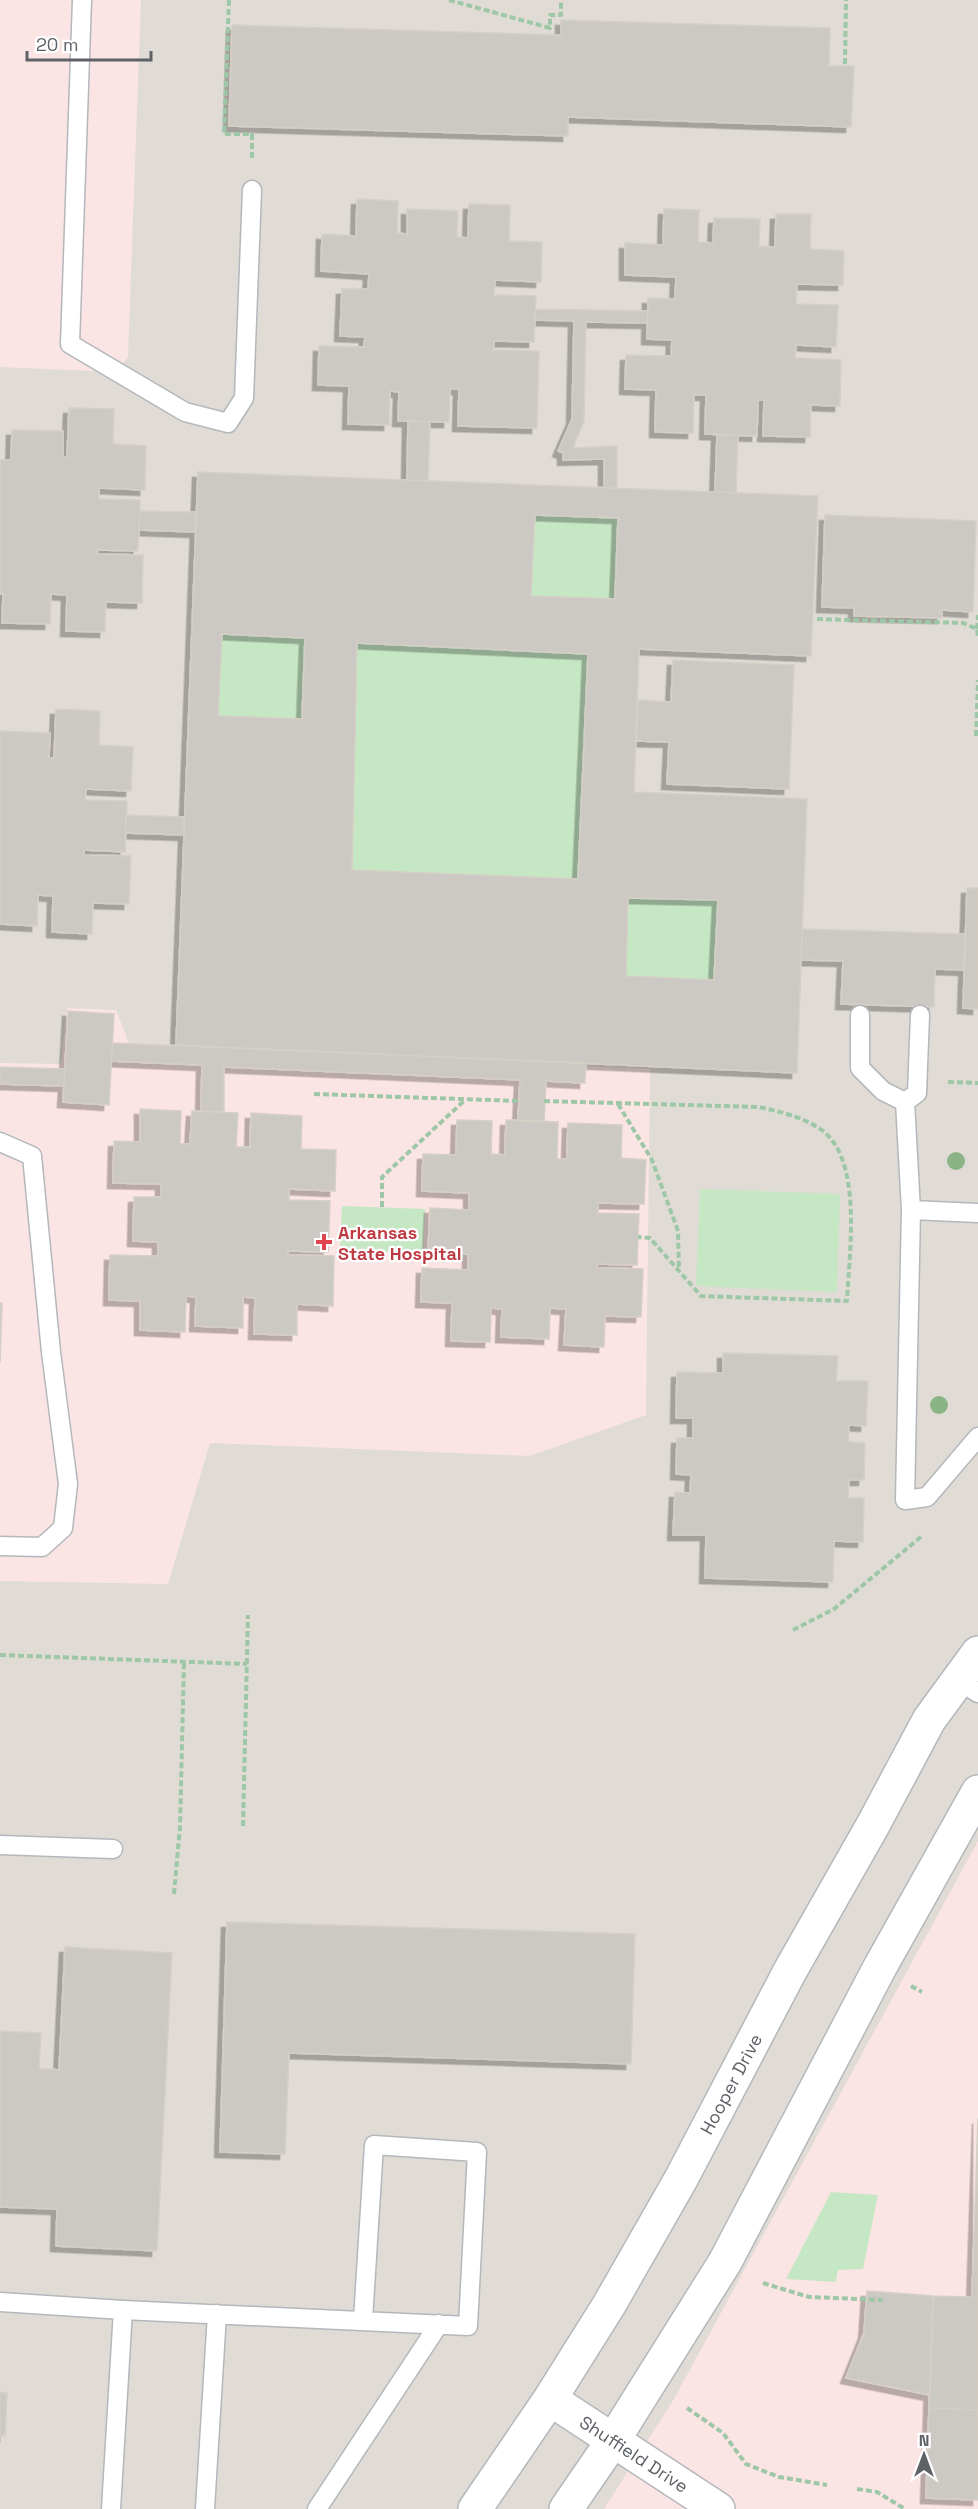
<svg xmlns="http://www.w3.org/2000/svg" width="978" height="2509" viewBox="0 0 978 2509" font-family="'Space Grotesk',sans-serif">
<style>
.education{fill:#e0dcd5}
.medical{fill:#fbe5e4}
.green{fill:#c6e7c4}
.building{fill:#ccc8c4;stroke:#d5cfc5;stroke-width:1.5;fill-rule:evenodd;filter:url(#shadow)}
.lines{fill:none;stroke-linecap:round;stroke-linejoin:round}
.service-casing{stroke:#b4b7bb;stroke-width:21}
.minor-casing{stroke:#b4b7bb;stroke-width:36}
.path{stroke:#9dc7a6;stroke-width:4;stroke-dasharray:6 3;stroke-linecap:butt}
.service{stroke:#fff;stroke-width:18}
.minor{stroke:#fff;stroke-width:33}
.tree{fill:#8bb486}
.health-dot{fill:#e0444e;stroke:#fff;stroke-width:2}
.labels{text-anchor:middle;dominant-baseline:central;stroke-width:4.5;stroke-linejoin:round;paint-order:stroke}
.health-label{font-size:18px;font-weight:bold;fill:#be3a42;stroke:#fff;text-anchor:start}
.street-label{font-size:18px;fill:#5e6267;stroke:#fff}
</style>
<defs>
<filter id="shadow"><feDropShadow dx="-5.5" dy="5.5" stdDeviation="0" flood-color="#0004"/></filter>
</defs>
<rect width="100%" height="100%" fill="#f0ede7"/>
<path class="education" d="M0 0H978V2509H0Z"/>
<path class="medical" d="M0 0H141L128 356 117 372 0 367Z
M67 1008 116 1010 129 1043 650 1069 646 1415 530 1456 210 1443 168 1584 0 1581V1063L61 1064Z
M978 1841V2509H604L674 2399Z"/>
<path class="green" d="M535 515 618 518 615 599 531 596Z
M222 634 305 638 302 719 218 716Z
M357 643 588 654 578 879 352 870Z
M628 898 718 900 714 980 626 976Z
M700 1189 840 1194 837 1292 696 1286Z
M342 1206 425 1209 423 1253 340 1250Z
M831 2192 878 2195 863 2269 838 2270 836 2282 786 2279Z"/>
<path class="building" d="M561 20 830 28 829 66H854L851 127 568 117V136L229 126 232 25 561 35Z
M357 199 398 201 397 233 407 234V209L458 211 457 237 468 238 469 204 510 205 509 241 542 242 541 282 495 280 494 295 536 296 534 342 494 341 493 350 539 351 537 428 458 426 459 389H450L449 422 398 421 399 392 390 391 389 425 348 424 349 386 318 385 319 346 364 347 365 337 340 336 342 289H368L369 274 321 271 322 234 356 236Z
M664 209 699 210 698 242 713 243 714 218 760 219 759 246 775 247 776 214H811L810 249 844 251 843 285 797 284 796 304 838 305 836 347 796 345 795 358 841 360 840 406 811 405 810 437 763 436 764 400H758L757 436 705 434 706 395H694L693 433 655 432 656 390 625 389 626 355 671 356 672 340 647 339 648 298 675 299 676 277 625 275V243L663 245Z
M535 309 648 311 647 323 586 322 584 421 573 448 617 446V488H604V459L563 460V453L558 451 572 419 574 321 535 320Z
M69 408 114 409 113 444 146 446 145 490 99 488V499L140 500V511L138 551 98 550 97 554 143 555 142 603 106 602 105 632 66 631 67 595 51 594 50 624 2 623 3 594H0V460H11L12 430 63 431V457H67Z
M408 421 430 422 428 481 407 480Z
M717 435H738L736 493 715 492Z
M198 472 818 496 811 656 639 649 634 792 807 799 797 1073 176 1045ZM535 515 618 518 615 599 531 596ZM222 634 305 638 302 719 218 716ZM357 643 588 654 578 879 352 870ZM628 898 718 900 714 980 626 976Z
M140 511 197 512 195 532 139 530Z
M825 515 976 521 973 612 942 610V618L854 616V608L822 607Z
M673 660 794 665 789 789 667 784 669 742 636 741 638 700 671 702Z
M56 709 100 711 99 745 133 747 131 791 86 789 85 800 127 801 125 852 84 850V855L131 856 129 904 93 903 92 934 52 932 53 896 38 895 37 926 0 924V731L50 733 49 758H54Z
M126 815 184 817V835L126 833Z
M967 888H978V1009L963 1008Z
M802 929 965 934 964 970 935 969 934 1007 841 1004 843 961 801 960Z
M68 1011 114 1014 109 1105 63 1102Z
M113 1043 586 1063 585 1078V1083L546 1081 544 1122 518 1121 520 1080 224 1067V1112L201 1111 202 1065 111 1061Z
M0 1067 65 1069 64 1086 0 1084Z
M140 1109 181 1111 180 1144H190L192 1111 238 1113 236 1147H250L251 1113 302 1116 301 1149 336 1150 335 1191 289 1189V1200L330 1201 328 1252 288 1251V1255L334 1256 333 1306 297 1304V1335L254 1334 255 1298 243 1297V1328L195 1326 196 1297 186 1296 185 1332 140 1330V1301L109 1300 110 1255 158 1256V1242L133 1241 134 1197H161V1184L113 1183 114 1141 140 1142Z
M457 1120 492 1121 491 1154 505 1155 506 1120 558 1122 557 1159H567L568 1123 622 1125 621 1158 646 1160 644 1204 598 1203V1213L639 1214 637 1265 597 1264V1268L643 1269 641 1317 605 1316 604 1347 564 1345 566 1309 550 1308 549 1339 501 1337 502 1309 491 1308 490 1342 451 1341 452 1303 421 1302 422 1268 468 1270V1254L428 1253 430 1208 469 1210V1193L422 1191 423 1154 456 1155Z
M0 1303H2L0 1363Z
M723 1353 838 1356 836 1381H868L866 1426 849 1425 848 1442 865 1443 864 1480H849L848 1498H864L863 1542 834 1541 833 1582 705 1578 706 1535H673L675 1492 690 1493 691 1475 676 1474 677 1438H693V1418H676L677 1372 723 1373Z
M227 1922 635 1934 631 2064 289 2053 285 2154 220 2152Z
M65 1947 172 1953 157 2251 56 2246 57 2209 0 2207V2031L41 2033 39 2068 59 2070Z
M978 2118V2410L929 2408 933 2296 972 2297Z
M867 2291 933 2296 930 2395 846 2378 864 2333Z
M0 2392 7 2393 5 2436H0Z
M929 2408 978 2410V2500L926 2498Z"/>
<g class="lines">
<defs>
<path id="service" d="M82 0 70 344 185 412 228 423 244 398 252 190
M860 1015V1068L883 1091 905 1102
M905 1102 911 1210 905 1500 927 1497 978 1437
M905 1102 917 1093 920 1015
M0 1142 32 1156 51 1352 68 1484 63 1528 42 1547 0 1546
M911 1210 978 1213
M959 1681 978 1693
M0 1845 113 1849
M0 2302 123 2310 468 2326 477 2152 374 2145 363 2320
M111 2509 123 2310
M205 2509 217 2314
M317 2509 439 2324"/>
<path id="minor" d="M550 2399 718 2509
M475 2509 550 2399 609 2305 681 2179 790 1971 873 1825 929 1720 978 1653
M566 2509 614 2439 725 2262 880 1967 978 1792"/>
</defs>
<use href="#service" class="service-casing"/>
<use href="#minor" class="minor-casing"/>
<path class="path" d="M229 0 224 134H252V160
M449 0 550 28V15H561V0
M845 64 846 0
M817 619 963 623 977 629 978 637
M977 629 978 615
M976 736 978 680
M948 1082 978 1083
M314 1094 519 1101
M544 1101 759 1107C781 1112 804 1117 823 1131 863 1162 849 1255 847 1301L701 1296 650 1238 638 1237
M618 1104 652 1160 678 1231 679 1271
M382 1207V1177L465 1100
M793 1630 834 1609 922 1536
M0 1655 247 1664
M243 1826 248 1615
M174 1894 180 1827 184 1661
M911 1986 922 1992
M763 2283 809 2297 883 2300
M687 2408 723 2433 746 2464 779 2477 827 2485
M857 2489 877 2492 905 2509"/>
<use href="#service" class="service"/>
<use href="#minor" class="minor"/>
</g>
<g class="tree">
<circle cx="956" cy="1161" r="9"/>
<circle cx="939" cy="1405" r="9"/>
</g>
<path class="health-dot" d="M321 1233h6v6h6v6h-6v6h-6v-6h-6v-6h6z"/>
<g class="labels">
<g class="health-label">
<text x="338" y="1232">Arkansas<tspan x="338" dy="21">State Hospital</tspan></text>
</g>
<g class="street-label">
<text transform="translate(731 2084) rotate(-62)">Hooper Drive</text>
<text transform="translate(634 2454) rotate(33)">Shuffield Drive</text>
</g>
</g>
<g transform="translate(924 2455)" stroke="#ffffff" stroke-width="4.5" paint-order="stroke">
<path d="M0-4.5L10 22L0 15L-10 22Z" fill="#5e6267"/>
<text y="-9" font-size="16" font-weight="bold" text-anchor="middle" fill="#5e6267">N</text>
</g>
<path d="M27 51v9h124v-9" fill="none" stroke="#5e6267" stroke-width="3"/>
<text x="36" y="51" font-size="18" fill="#5e6267" stroke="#ffffff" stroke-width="4.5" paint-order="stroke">20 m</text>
</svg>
